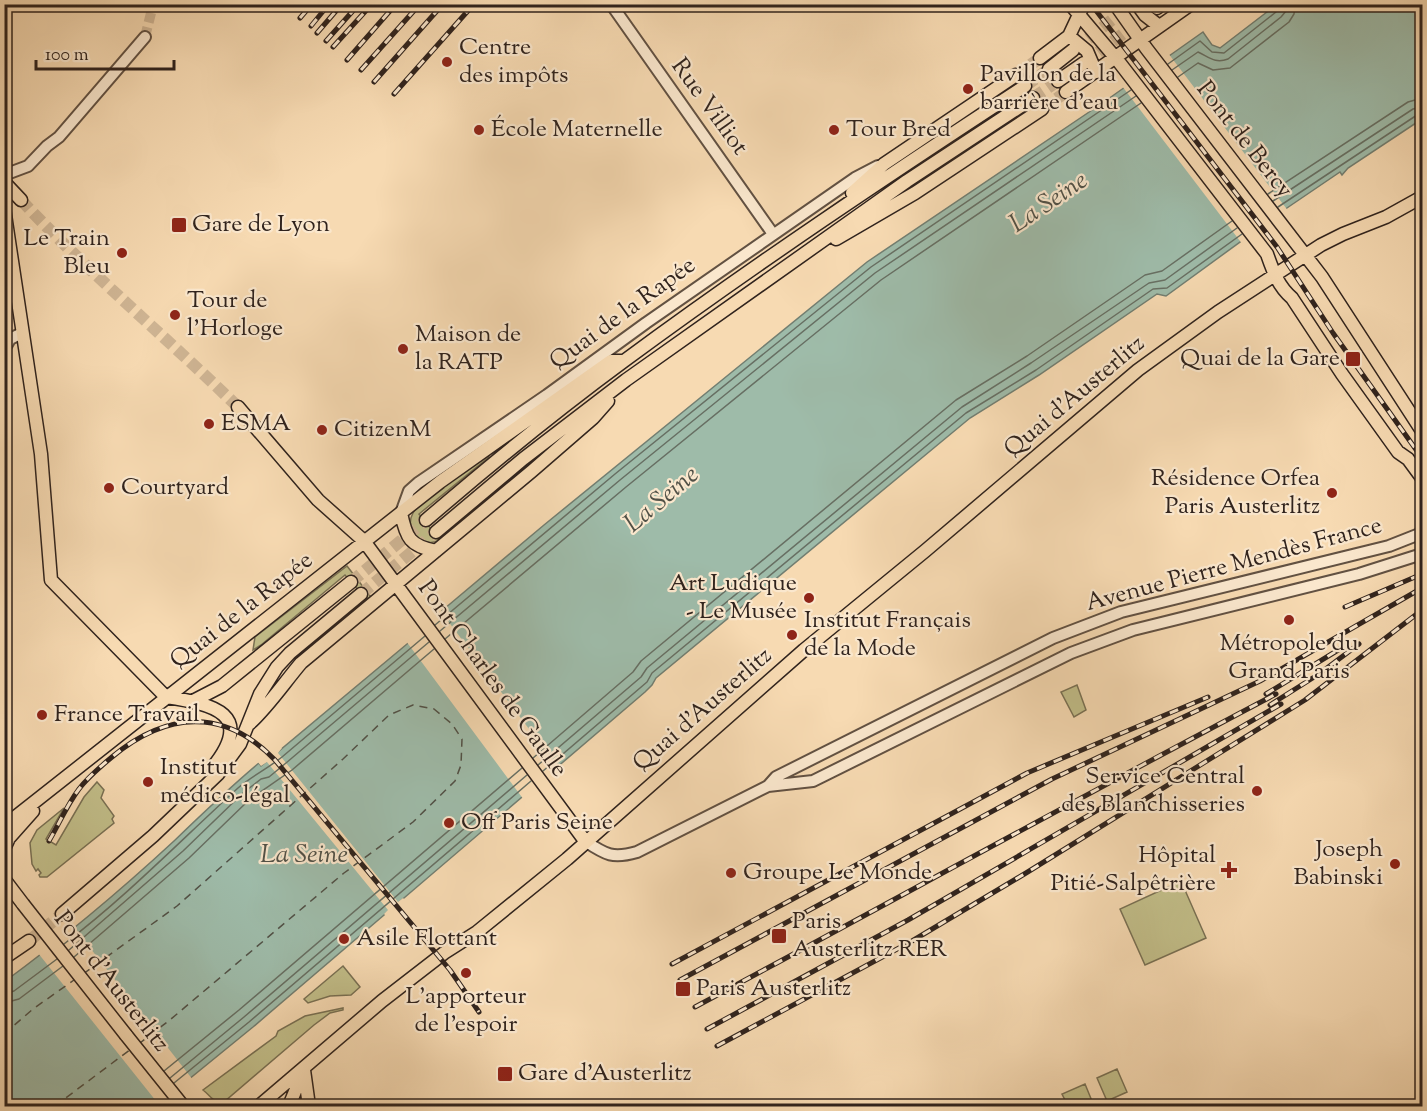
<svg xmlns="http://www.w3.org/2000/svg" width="1427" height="1111" viewBox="0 0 1427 1111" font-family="'Sorts Mill Goudy',serif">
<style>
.green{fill:#c2be89;stroke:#797053;stroke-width:1.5}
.water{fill:#9ebba9;stroke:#727e71;stroke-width:1.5}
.pier{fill:#f7dab2}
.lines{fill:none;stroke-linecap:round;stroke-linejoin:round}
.shore{stroke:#676f63;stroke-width:1.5}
.ferry{stroke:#515147;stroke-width:1.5;stroke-dasharray:8 6;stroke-linecap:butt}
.minor-tunnel{stroke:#cfb594;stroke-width:10;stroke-dasharray:10 5;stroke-linecap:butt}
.major-tunnel{stroke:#cfb594;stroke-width:12;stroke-dasharray:12 6;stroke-linecap:butt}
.minor-casing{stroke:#625142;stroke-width:14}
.major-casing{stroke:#30231d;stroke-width:15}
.minor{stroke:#fae7cd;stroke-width:10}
.major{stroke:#f7dab2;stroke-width:12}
.rail-casing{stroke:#30231d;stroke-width:5}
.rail{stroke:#fae7cd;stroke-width:3;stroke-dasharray:9;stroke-linecap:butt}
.major-bridge-casing{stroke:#30231d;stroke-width:15;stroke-linecap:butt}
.major-bridge{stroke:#f7dab2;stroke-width:12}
.poi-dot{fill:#8f2418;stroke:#fae7cd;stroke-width:2}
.labels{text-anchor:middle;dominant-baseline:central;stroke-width:4.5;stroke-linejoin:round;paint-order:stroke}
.poi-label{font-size:24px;fill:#30231d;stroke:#fae7cd;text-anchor:start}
.street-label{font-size:24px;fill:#30231d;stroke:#fae7cd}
.water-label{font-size:26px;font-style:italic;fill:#515147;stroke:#fae7cd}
</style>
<rect width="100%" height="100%" fill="#f7dab2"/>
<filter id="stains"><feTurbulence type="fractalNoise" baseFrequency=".00333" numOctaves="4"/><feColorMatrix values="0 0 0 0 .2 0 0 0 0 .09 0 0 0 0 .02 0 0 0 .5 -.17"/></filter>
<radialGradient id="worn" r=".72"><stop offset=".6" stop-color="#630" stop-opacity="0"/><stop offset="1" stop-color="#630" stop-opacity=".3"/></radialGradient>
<path class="green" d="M487 455 489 457 419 514 440 540C423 549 403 531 413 513 422 496 470 468 487 455Z
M347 566 371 597 367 600 345 575 261 645 253 650 255 637Z
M1077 685 1086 710 1074 717 1061 692Z
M97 782 104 790 101 798 114 816 112 819 114 823 47 877H40L39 875 41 873 38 869 36 871 32 864 30 843 37 830 64 808 46 839 56 845 84 797Z
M1181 881 1206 938 1145 965 1120 909Z
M343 966 360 987 351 995 330 996 308 1003 304 999Z
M343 1008V1010L330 1013 314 1025 225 1101C214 1105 211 1096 203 1090L276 1036 278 1031 305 1016Z
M1117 1069 1127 1092 1107 1101 1097 1078Z
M1085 1084 1094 1106H1068L1062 1094Z"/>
<path class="water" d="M1276 5H1422V119L1348 168 1342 175 1340 172 1284 210 1166 296 1157 294 1039 375 970 418 656 678 652 685 645 692 253 1027 156 1106H5L4 982C64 938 120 891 174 841 202 814 229 788 259 763L261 766 407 644 444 609 544 525 867 262 1101 104 1203 32 1212 45 1220 48Z"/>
<path class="pier" d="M1168 53 1289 212 1287 216 1283 218 1280 216 1243 245 1122 86Z
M439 609 559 769 524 800 406 641Z
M279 745 282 748 278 753 398 902 403 898 405 900 407 899 385 918 386 916 384 914 388 910 267 762 261 766 257 761 261 762Z
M73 926 193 1080 160 1106 38 953Z"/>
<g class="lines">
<path class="shore" d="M1168 64 1200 41 1212 52 1224 53 1276 12 1279 4
M1172 70 1198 52C1209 57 1215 64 1228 59L1281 17 1286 11V4
M1178 77 1198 63 1213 70 1230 68 1289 22 1294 14 1295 4
M1268 194 1408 102 1422 98
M1273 201 1413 109 1422 107
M1278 207 1417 115 1422 114
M435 625 615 474 871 267 1131 90
M440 631 620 480 875 273 1136 96
M445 639 626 487 881 280 1141 103
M533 758 633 672 641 661 956 400 1027 356 1145 275 1162 271 1232 221
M538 765 641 677 647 668 962 407 1031 363 1149 283 1165 280 1237 228
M543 771 647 682 652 673 966 413 1036 370 1153 289 1167 288 1242 234
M64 944C126 897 180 841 238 788 252 776 267 769 282 757L425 636
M69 950 183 851 243 793 261 779 269 777 286 763 429 642
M74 957 189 858 249 800 292 770 434 649
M4 994 14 991 57 959
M4 1003 19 999 63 966
M164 1071 239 1010 522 768
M170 1078 244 1017 527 775
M174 1083 249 1022 531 781"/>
<path class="ferry" d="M83 974 177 906 343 759 389 715 413 705 434 709 452 724 462 739 461 765 455 781 413 822 344 873 171 1019 140 1043
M4 1034 33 1009 74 980
M55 1106 131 1049"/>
<path class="minor-tunnel" d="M145 37 152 9 156 4"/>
<path class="major-tunnel" d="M1074 50 1132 4
M1084 63 1155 10
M1016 75 1040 58
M1025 86 1049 69
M1033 98 1058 81
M1042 109 1066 92
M21 200C89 273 166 337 238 407
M351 582 426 520
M361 594 436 532
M29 941 62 914"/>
<defs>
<path id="minor" d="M611 4 773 234
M4 175 28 166 47 146 59 137 145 37
M4 350 10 339 22 333
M401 513 409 491 418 483 547 395 646 323 855 178 878 166
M768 786 776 777 1053 638 1121 612 1389 546 1422 533
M585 841C606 855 613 859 637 852L768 786 813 781 1071 653 1133 630 1359 574 1422 554"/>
<path id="major" d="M1070 4 1119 62 1267 254C1273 271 1278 286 1292 298L1342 374 1398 452 1408 459 1422 478
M1115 4 1146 48 1322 277 1422 431
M1137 4 1145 15 1159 26
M1157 8 1162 4
M1069 36 1087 51 1096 72
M1040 58 1069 36 1084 4
M1049 69 1073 50
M1058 81 1084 63
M1066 92 1191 4
M4 182 21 200
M852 193 884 164 1016 75
M4 208 41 454 51 580 166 697
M836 239 915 193 1042 109
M238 407 318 500 364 541 585 841
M401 513C406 538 410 546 436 551
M426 520C490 465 556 411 624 361 754 265 889 175 1025 86
M436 532 523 459 626 380 907 181 1033 98
M166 697C214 704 256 714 212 768
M193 701 222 686 351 582
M249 724C268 707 284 683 301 663L532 471 593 418 608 401
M4 826 440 482 611 361H623
M4 849 9 838 33 811
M4 879 23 904
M62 914 153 836 218 774 240 744 260 694 277 667 290 653 361 594
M4 958 29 941
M126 1035 183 1106
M304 1070 309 1106
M259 1106 382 1001 444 953 477 932 567 859 804 650 925 551 1138 370 1218 312 1321 245 1343 234 1386 217 1422 197
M289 1106 303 1072"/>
</defs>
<use href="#minor" class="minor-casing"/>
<use href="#major" class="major-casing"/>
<use href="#minor" class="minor"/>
<use href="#major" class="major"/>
<defs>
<path id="rail" d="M1091 4 1277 247 1333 333 1422 458
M285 8 288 4
M300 18 312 4
M311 26 329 4
M317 33 342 4
M326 41 359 4
M333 47 372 4
M347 60 396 4
M361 70 420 4
M374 82 443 4
M394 94 474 4
M1345 607 1422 574
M1266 694 1348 644
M1270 705 1319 674 1359 644
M49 841C59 824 67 805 79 789 88 777 100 767 112 757 166 712 224 707 275 760L450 970 479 1012
M672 964 1027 773 1208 697
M680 980 1052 779 1260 681 1422 588
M695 1007C889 903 1082 796 1276 694
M707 1029 908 920 1281 704
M717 1046 912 941 1026 873 1305 700 1422 610"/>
</defs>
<use href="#rail" class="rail-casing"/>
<use href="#rail" class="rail"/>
<defs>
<path id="major-bridge" d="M23 904 126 1035"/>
</defs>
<use href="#major-bridge" class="major-bridge-casing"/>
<use href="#major-bridge" class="major-bridge"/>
</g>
<g class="poi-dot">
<circle cx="447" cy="62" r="6"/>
<circle cx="968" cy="89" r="6"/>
<circle cx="479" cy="130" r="6"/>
<circle cx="834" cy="130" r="6"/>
<rect x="171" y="217" width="16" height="16" rx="3"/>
<circle cx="122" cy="253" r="6"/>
<circle cx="175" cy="315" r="6"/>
<circle cx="403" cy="349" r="6"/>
<rect x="1345" y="351" width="16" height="16" rx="3"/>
<circle cx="209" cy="424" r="6"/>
<circle cx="322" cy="430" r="6"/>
<circle cx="109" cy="488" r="6"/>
<circle cx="1332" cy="493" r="6"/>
<circle cx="809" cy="598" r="6"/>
<circle cx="1289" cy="620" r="6"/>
<circle cx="792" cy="635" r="6"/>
<circle cx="42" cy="715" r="6"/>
<circle cx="148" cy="782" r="6"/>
<circle cx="1257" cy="791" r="6"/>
<circle cx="449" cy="823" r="6"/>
<circle cx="1395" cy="864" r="6"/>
<path d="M1226 861h6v6h6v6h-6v6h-6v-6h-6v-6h6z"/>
<circle cx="731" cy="873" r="6"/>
<rect x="771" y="928" width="16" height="16" rx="3"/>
<circle cx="344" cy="939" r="6"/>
<circle cx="466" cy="973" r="6"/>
<rect x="675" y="981" width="16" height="16" rx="3"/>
<rect x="497" y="1066" width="16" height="16" rx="3"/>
</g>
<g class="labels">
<g class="poi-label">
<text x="459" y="48">Centre<tspan x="459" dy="28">des impôts</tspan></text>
<text x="980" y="75">Pavillon de la<tspan x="980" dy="28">barrière d'eau</tspan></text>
<text x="491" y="130">École Maternelle</text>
<text x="846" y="130">Tour Bred</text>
<text x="192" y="225">Gare de Lyon</text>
<text x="110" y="239" text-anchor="end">Le Train<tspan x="110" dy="28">Bleu</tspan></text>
<text x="187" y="301">Tour de<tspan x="187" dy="28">l'Horloge</tspan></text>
<text x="415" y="335">Maison de<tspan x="415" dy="28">la RATP</tspan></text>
<text x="1340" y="359" text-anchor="end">Quai de la Gare</text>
<text x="221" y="424">ESMA</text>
<text x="334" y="430">CitizenM</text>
<text x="1320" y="479" text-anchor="end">Résidence Orfea<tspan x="1320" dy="28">Paris Austerlitz</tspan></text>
<text x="121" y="488">Courtyard</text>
<text x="797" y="584" text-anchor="end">Art Ludique<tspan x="797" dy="28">- Le Musée</tspan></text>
<text x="804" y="621">Institut Français<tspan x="804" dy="28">de la Mode</tspan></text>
<text x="1289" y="644" text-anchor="middle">Métropole du<tspan x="1289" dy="28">Grand Paris</tspan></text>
<text x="54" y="715">France Travail</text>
<text x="160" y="768">Institut<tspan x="160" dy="28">médico-légal</tspan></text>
<text x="1245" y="777" text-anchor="end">Service Central<tspan x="1245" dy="28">des Blanchisseries</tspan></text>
<text x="461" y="823">Off Paris Seine</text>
<text x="1383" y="850" text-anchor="end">Joseph<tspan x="1383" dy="28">Babinski</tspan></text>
<text x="1216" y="856" text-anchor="end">Hôpital<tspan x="1216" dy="28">Pitié-Salpêtrière</tspan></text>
<text x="743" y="873">Groupe Le Monde</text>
<text x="792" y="922">Paris<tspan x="792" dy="28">Austerlitz RER</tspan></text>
<text x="356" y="939">Asile Flottant</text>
<text x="696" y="989">Paris Austerlitz</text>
<text x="466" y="997" text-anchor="middle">L'apporteur<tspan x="466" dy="28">de l'espoir</tspan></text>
<text x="518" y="1074">Gare d'Austerlitz</text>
</g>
<g class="street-label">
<text transform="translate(709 107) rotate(54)">Rue Villiot</text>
<text transform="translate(1244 140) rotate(52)">Pont de Bercy</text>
<text transform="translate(623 314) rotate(-36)">Quai de la Rapée</text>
<text transform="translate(1075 397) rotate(-40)">Quai d'Austerlitz</text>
<text transform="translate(1234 565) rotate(-15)">Avenue Pierre Mendès France</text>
<text transform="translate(242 611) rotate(-38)">Quai de la Rapée</text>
<text transform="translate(492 679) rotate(54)">Pont Charles de Gaulle</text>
<text transform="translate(703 710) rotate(-41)">Quai d'Austerlitz</text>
<text transform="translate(111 982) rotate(52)">Pont d'Austerlitz</text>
</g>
<g class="water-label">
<text transform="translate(1049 203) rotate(-34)">La Seine</text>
<text transform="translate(662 500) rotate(-40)">La Seine</text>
<text x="304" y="855">La Seine</text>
</g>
</g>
<rect width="1427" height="1111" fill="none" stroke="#f7dab2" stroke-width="24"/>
<rect x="6" y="6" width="1415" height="1099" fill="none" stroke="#30231d" stroke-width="3"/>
<rect x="12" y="12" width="1403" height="1087" fill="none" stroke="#30231d" stroke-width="1.5"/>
<path d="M36 60v9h138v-9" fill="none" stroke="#30231d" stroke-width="3"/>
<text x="45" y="60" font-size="18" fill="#30231d" stroke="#fae7cd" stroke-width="4.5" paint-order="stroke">100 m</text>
<rect width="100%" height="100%" filter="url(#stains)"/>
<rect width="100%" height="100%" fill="url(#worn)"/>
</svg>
